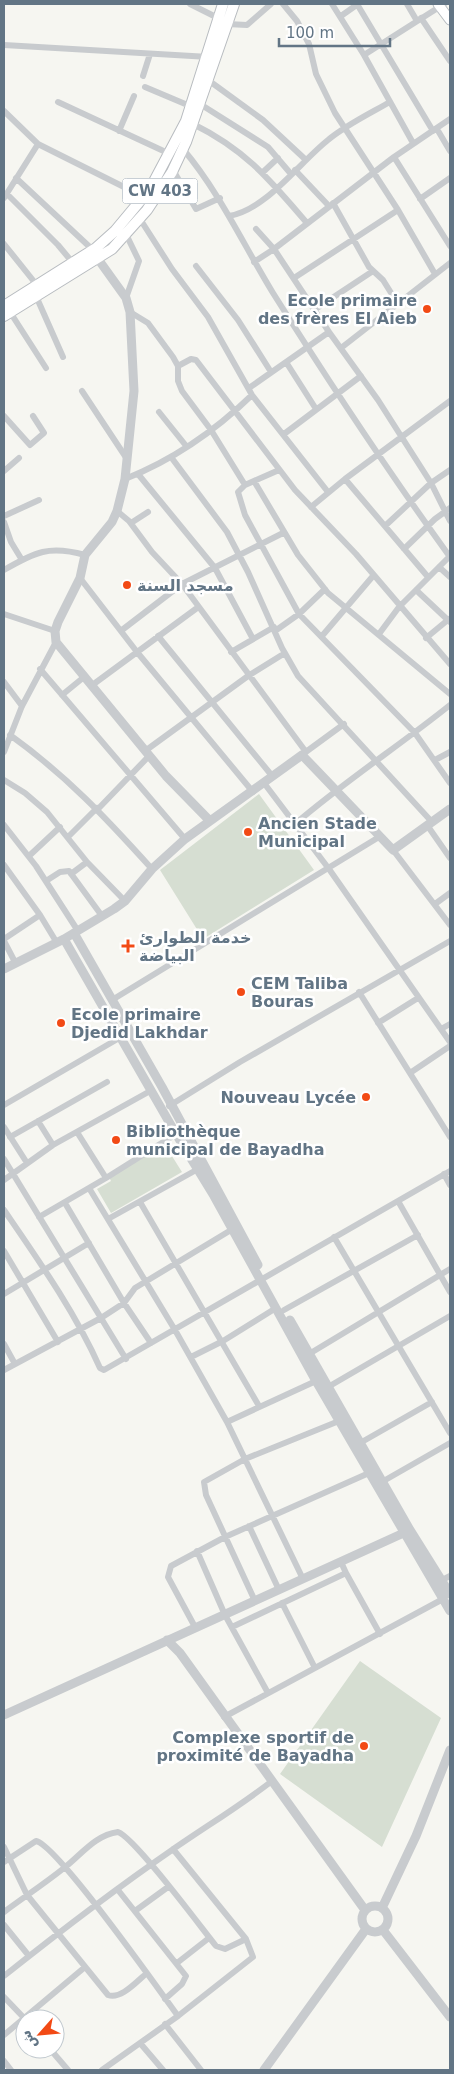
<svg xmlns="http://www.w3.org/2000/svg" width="454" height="2074" viewBox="0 0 454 2074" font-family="'DejaVu Sans',Cairo,sans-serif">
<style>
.green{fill:#d6ded2}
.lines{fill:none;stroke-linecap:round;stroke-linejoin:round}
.secondary-casing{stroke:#b7bcc1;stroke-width:11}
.primary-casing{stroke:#b8bcc0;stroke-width:12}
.minor{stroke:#c8cbce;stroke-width:6}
.tertiary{stroke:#c8cbce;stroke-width:9}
.secondary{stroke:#fff;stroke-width:9}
.primary{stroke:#fff;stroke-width:10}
.poi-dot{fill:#f24a15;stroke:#fff;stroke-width:2}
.labels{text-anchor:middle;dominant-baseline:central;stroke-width:5;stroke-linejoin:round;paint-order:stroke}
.shield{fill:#fff;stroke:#919eaa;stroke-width:1}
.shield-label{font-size:15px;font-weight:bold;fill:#627585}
.poi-label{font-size:16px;font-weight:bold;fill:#627585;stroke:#fff;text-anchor:start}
</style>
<rect width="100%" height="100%" fill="#f6f6f1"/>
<path class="green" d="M259 794 314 870 203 939 160 870Z
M165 1145 182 1172 111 1213 97 1189 111 1181 109 1177Z
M360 1661 441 1718 382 1847 280 1774Z"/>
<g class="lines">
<defs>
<path id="secondary" d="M438 4 450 20"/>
<path id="primary" d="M4 306 96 248 115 231 150 189 186 121 223 4
M4 316 112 249 147 210 172 172 186 142 234 4"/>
</defs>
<use href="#secondary" class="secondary-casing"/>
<use href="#primary" class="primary-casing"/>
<path class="minor" d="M190 4 218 18
M283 4 297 21 309 44 316 74 335 113 398 210 435 274
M332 4 364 55 413 143
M357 4 433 131
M407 4 417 21
M341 16 358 4
M421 18 450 61
M227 24 247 25 271 4
M4 45 209 57
M364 55 444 4
M143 76 150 54
M208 80 263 120 306 160
M145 87 190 106
M58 102 170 154
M200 104 268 147 291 174
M4 111 38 144 144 197
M193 124C246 150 270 180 307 223
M437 129 450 151
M119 131 134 96
M183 149C220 193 243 244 273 293 329 382 388 471 450 557
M394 157 450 246
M173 170 196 209 220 198
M295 170 329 206
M262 173 278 158
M16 178 93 250
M7 194 58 245 73 263
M4 198 38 144
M420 199 450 178
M333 203 369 267 383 280 398 304
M229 216C266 210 299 163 328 140 346 125 369 114 390 102
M140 219 172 269 208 317 252 395 328 492
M256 229 274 249 329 332
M125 232 139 261 126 298
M4 244 36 284
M254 262 274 249 394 157 450 119
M196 266 238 320 271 372
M294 278 398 210
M36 296 63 357
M314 310 373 271
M10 312 46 368
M130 312 148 323 173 357 178 366V381L182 391 211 430 245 485 279 470
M341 348 450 263
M286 362 316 409
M178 366 191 359 196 360 295 490 356 554 450 664
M249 388 329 332 378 400 431 483 450 521
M82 391 127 459
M159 412 187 447
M4 416 30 445 44 433 33 416
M284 434 361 376
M171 457 227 532 248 572 282 648 298 676 432 822
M4 471 19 458
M138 474 215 568 253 639
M125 479C173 460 216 430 252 395
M345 479 428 577
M254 481 298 555 328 593 450 694
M245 485 238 492 245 515 299 614 415 733 450 783
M311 507 345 479 450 401
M117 511 129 521 152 552 182 584 306 752
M4 516 39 500
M4 522 11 542 22 560
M131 523 148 512
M385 526 431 483 450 470
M404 549 435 519 450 508
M439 567 450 577
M4 570C35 552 49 545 85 555
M80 578 137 652 253 792
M416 590 450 622
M4 614 55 631
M122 630 182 584 283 533
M275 631 299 614 325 589
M379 634 399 607 450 556
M158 636 273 777
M322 636 373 576
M426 638 449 619
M231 652 274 627
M40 669 185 839
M4 682 22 706
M91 686 197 608
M62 695 84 677
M10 735C67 776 106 818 152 869
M145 751 248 676 285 653
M4 752 22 706 56 642
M303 754 344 724
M435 760 450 752
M4 780 25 793 47 812 87 862 125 901
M264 783 329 869 450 1042
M98 809 149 756
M295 824C345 781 399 746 450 705
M4 825 36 866 78 931
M427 825 450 858
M68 837 97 808
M393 850 450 925
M29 856 60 827
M4 865 40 915 57 943
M71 874 87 862
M46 881 60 872 69 871 102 916
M435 904 450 893
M4 939 40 915
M4 941 16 964
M359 992 450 1137
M112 1000 379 837
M378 1023 418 998
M441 1029 450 1024
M410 1073 450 1046
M4 1105 121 1037
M169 1106 240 1062 450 941
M38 1121 53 1145
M4 1127 27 1163
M10 1137 107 1082
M4 1159 126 1359
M444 1174 450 1185
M106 1178 176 1134
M4 1180 53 1145 152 1090
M89 1188 175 1330 227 1422 316 1381
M398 1201 450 1292
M140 1202 259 1406
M65 1203 124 1303 151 1343
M4 1210C39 1261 75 1312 100 1368L104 1370 450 1171
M39 1217 106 1178 77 1132
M108 1219 198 1169
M334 1237 450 1433
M4 1251 58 1342
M4 1294 89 1243
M284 1310 418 1235
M4 1344 15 1364
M309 1354 450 1269
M191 1357 223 1341 276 1308
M4 1370 101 1318 124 1303 135 1288 231 1230
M328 1387 450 1316
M227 1422 303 1579
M360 1443 432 1402
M380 1483 450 1443
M249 1526 279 1590
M197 1551 225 1615 268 1693
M346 1573 380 1634
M442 1580 450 1576
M255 1601 206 1495 204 1482 245 1459 339 1421
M282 1603 315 1668
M195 1627 168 1577 171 1566 225 1537 369 1473
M232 1627 346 1573 341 1562
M224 1717 443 1599
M4 1847 27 1895 108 1995C121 2000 137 1981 147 1973
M4 1862 36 1841C57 1845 159 1990 178 2016
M118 1890 186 1976 182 1984 165 1999
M135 1911 168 1887
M4 1912C24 1897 44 1884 64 1868 81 1855 95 1835 118 1832 135 1838 200 1926 216 1946L225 1949 246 1939
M4 1925 29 1956
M177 1963 209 1938
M4 1976C58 1933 114 1890 172 1850 205 1827 240 1806 272 1781
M4 1997 25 2019
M165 2024 201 2070
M4 2035 85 1967
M140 2043 163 2070
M50 2049 68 2070
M4 2061 11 2070
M102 2070 178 2016 253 1957 246 1939 173 1849"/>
<path class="tertiary" d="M98 259 126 298 130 312 134 391 125 479 117 511 112 522 85 555 80 578 58 622 55 631 56 642 166 776 210 821
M74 933 162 1087 258 1265
M64 939 176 1134 214 1196 316 1381 450 1611
M4 969 64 939 114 909 125 901 152 869 185 839 302 755 393 850 450 809
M290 1320 410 1530 450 1594
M167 1640 180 1653 365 1910
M4 1715 408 1531
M362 1919a13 13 0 1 1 26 0a13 13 0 1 1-26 0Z
M382 1908 416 1836 450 1750
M383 1930 450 2017
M264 2070 366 1929"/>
<use href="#secondary" class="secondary"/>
<use href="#primary" class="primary"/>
</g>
<g class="poi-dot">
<circle cx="427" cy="309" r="5"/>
<circle cx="127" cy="585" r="5"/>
<circle cx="248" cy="832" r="5"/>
<path d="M125.5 938.5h5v5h5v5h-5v5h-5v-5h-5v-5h5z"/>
<circle cx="241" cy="992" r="5"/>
<circle cx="61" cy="1023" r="5"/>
<circle cx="366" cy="1097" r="5"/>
<circle cx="116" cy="1140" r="5"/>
<circle cx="364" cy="1746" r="5"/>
</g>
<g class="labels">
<rect class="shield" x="122.5" y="178.5" width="75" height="25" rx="4"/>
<g class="shield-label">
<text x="160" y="191">CW 403</text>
</g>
<g class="poi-label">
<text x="417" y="300" text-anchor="end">Ecole primaire<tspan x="417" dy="18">des frères El Aieb</tspan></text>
<text x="137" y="585">مسجد السنة</text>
<text x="258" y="823">Ancien Stade<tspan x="258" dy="18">Municipal</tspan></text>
<text x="139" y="937">خدمة الطوارئ<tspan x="139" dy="18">البياضة</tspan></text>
<text x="251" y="983">CEM Taliba<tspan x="251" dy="18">Bouras</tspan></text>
<text x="71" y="1014">Ecole primaire<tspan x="71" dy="18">Djedid Lakhdar</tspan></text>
<text x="356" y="1097" text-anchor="end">Nouveau Lycée</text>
<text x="126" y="1131">Bibliothèque<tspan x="126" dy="18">municipal de Bayadha</tspan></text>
<text x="354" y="1737" text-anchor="end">Complexe sportif de<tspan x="354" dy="18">proximité de Bayadha</tspan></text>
</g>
</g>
<rect width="454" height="2074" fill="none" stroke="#627585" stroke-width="10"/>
<g transform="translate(40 2034) rotate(243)"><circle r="24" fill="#ffffff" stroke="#c0c8ce"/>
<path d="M0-4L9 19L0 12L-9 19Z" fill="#f24a15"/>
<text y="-8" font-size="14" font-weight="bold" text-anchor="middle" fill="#627585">ش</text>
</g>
<path d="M279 38v8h111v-8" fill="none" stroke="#627585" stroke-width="2.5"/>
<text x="286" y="38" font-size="15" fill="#627585" stroke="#ffffff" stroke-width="4" paint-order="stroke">100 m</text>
</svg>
